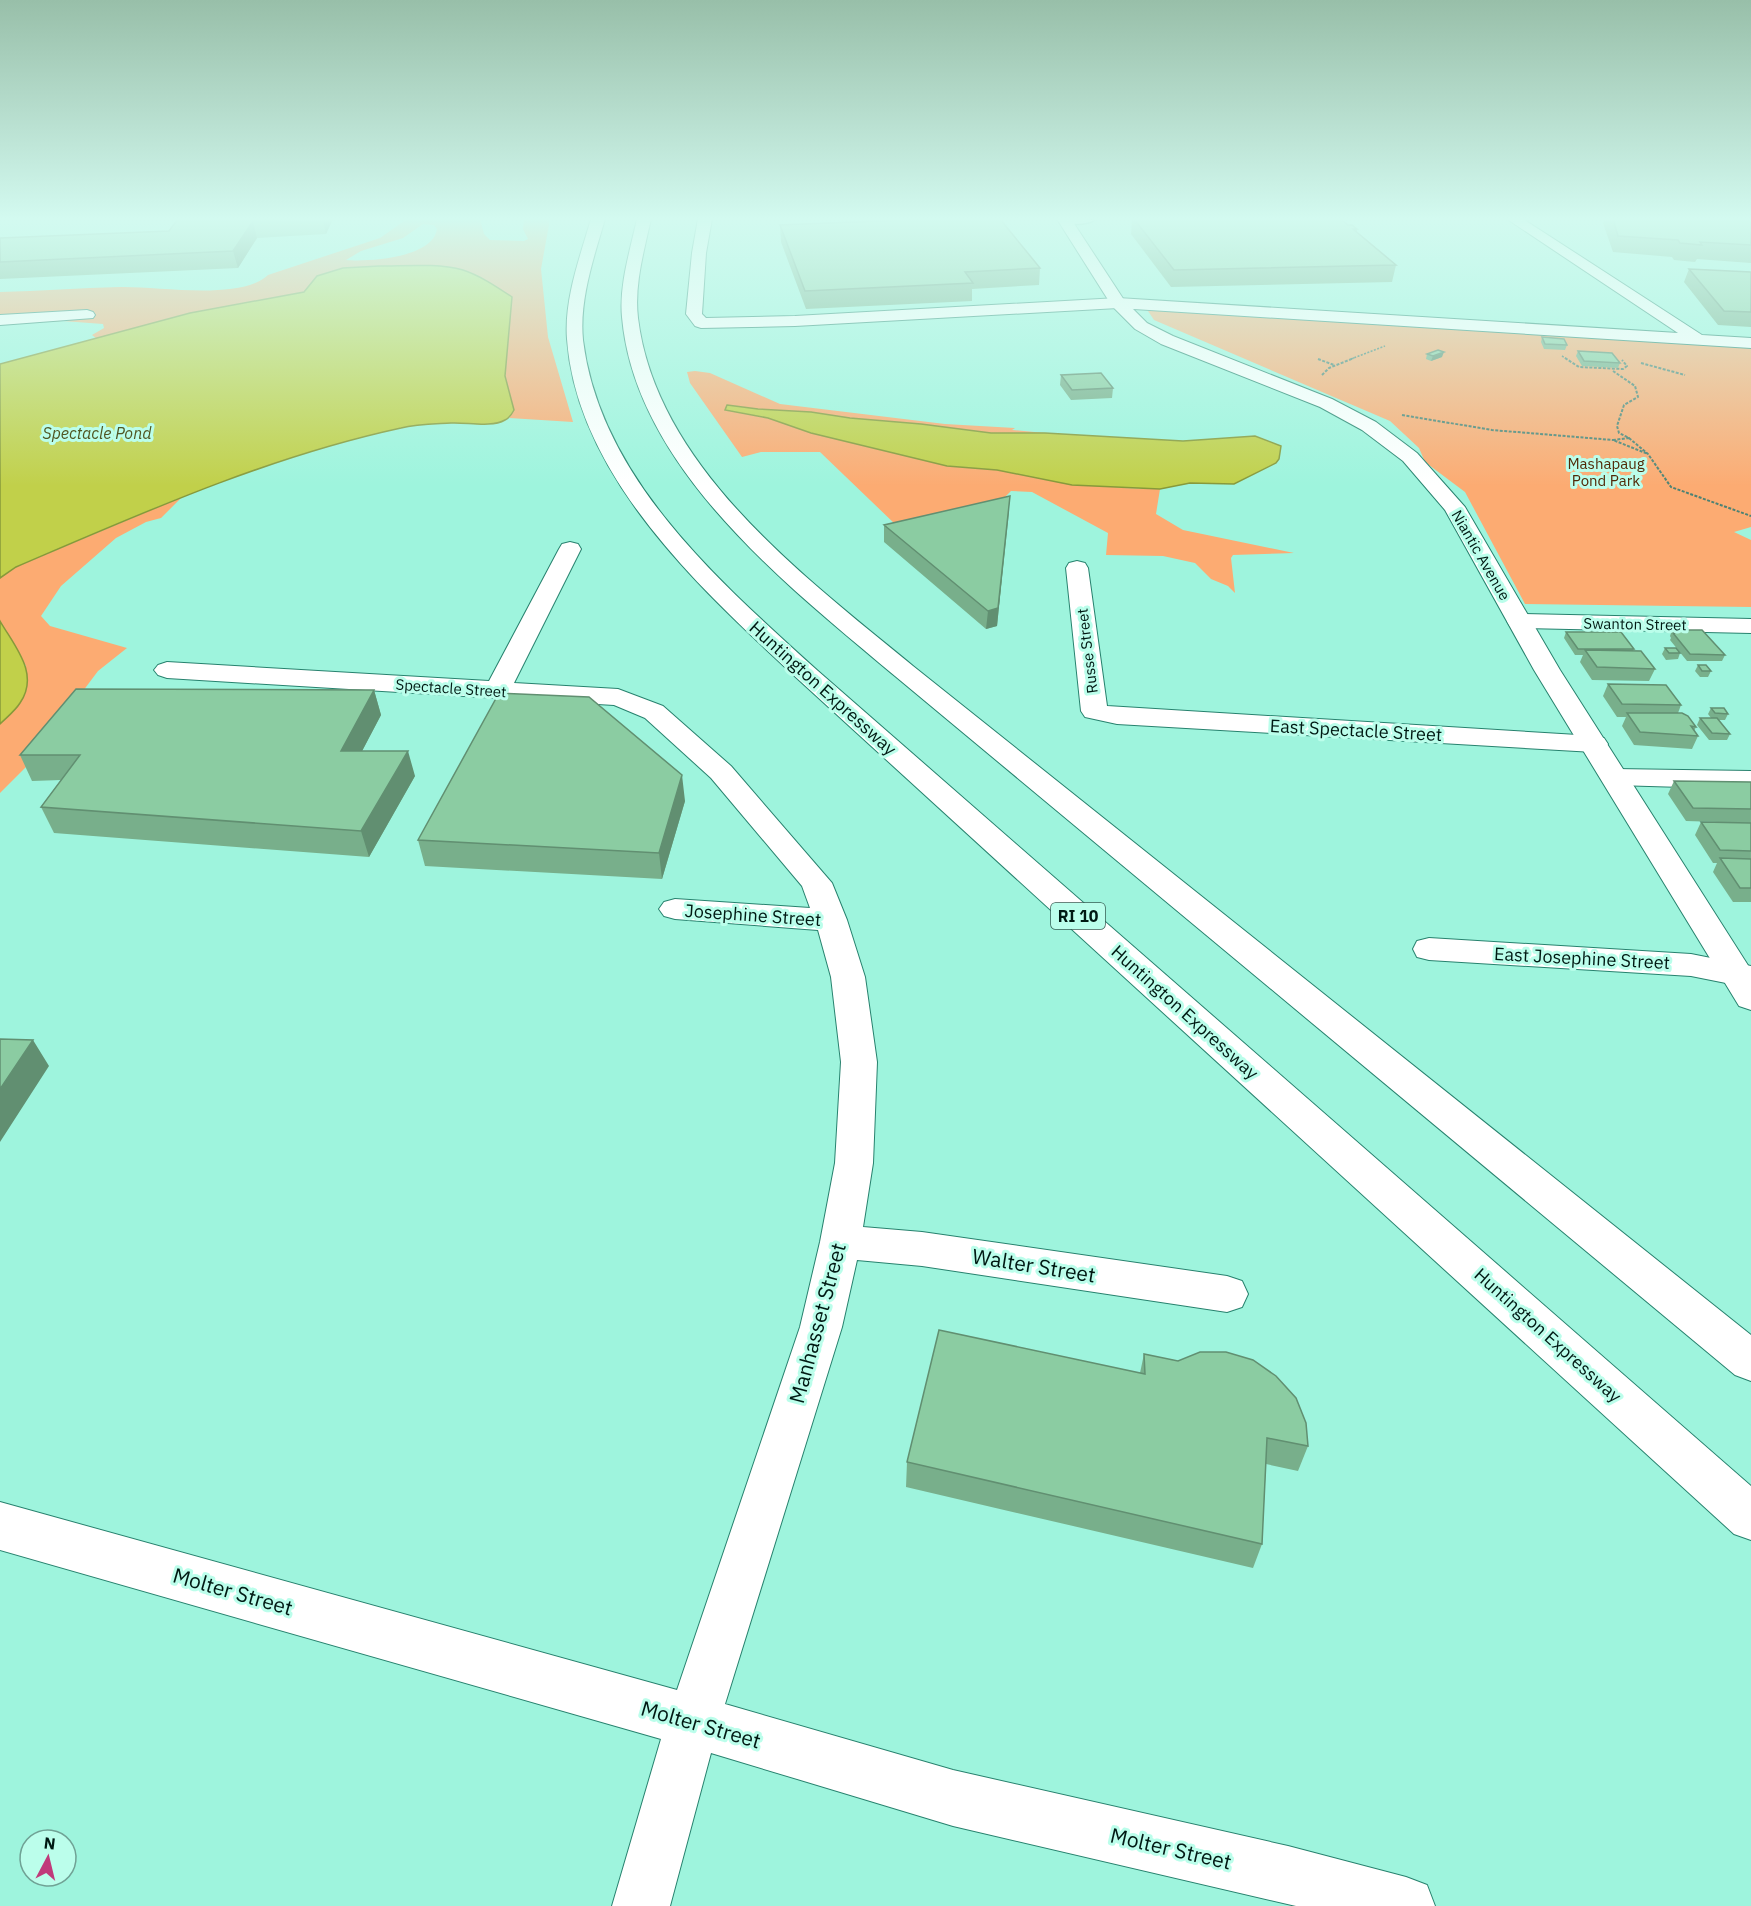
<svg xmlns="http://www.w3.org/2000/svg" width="1751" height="1906" viewBox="0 0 1751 1906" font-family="'IBM Plex Sans',sans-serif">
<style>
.green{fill:#fcab72;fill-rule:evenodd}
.water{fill:#c1d04a;stroke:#87993a;stroke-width:1.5}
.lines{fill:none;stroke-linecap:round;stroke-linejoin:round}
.lane-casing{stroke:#27826e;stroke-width:3}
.street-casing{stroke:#27826e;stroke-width:2}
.secondary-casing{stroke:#27826e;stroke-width:2}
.highway-casing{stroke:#27826e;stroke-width:2}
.path-far1{stroke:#4c8274;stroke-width:1.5;stroke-dasharray:2 1.5;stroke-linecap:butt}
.path{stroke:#4c8274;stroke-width:2;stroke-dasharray:3 1.5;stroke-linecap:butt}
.lane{fill:#fff;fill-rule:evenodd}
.street{fill:#fff;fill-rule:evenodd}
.secondary{fill:#fff;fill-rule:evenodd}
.highway{fill:#fff;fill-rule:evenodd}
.wall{fill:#78af8b}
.shaded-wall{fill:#618f71}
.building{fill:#8bcca2;stroke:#618f71;stroke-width:1.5}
.labels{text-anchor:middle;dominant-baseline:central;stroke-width:6;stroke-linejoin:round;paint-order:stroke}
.far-park-label{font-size:15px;fill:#512907;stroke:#bbfeeb}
.far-street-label{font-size:15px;fill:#001913;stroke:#bbfeeb}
.far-water-label{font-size:16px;font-style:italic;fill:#505622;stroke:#bbfeeb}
.shield{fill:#bbfeeb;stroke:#385e54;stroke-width:1.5}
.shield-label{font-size:16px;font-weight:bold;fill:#001913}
.street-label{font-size:18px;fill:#001913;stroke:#bbfeeb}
.near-street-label{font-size:21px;fill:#001913;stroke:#bbfeeb}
</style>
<rect width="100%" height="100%" fill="#9ef4dd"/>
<path class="green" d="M407 219H480L484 234 490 240 524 241 528 239 523 229 524 219H550L541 269 548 337 573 422 509 418 514 410 505 376 512 297 481 278 463 270 446 267 379 266 317 276 304 292 167 319 97 339 92 335 104 328 103 324 63 321 0 324V292C40 291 80 288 120 287 157 286 241 301 268 275L380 238ZM423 224 434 225 437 229C433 258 368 262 346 260L361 251 403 238Z
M1146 308 1751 346V527L1734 532 1751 540V607L1525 604 1465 492 1425 462 1419 448 1390 421 1154 320Z
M695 371 710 373 780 404 945 424 1015 428 1012 430 1045 433H991L921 424 850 418 811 412 758 409 728 405 725 410 768 418 811 433 947 466 997 470 1123 488 1160 489 1156 514 1183 530 1294 553 1233 555 1231 558 1235 593 1228 586 1211 579 1195 563 1163 556 1106 555 1108 533 1032 492 1011 491 995 507 896 525 820 452H761L742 457 690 383 687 372Z
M182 497 161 518 146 522 116 538 61 586 41 616 50 626 127 648 98 671 74 703 48 745 0 793V724L20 703 26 666 0 621V578L16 567Z"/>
<path class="water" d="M379 266C406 266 437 263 463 270 481 276 497 287 512 297L505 376 514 410C512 414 509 418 505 420 491 428 467 422 451 423 435 424 417 424 401 428 267 457 142 513 16 567L0 578V364L190 313 304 292 317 276 343 268Z
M727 405 758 409 811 412 850 418 921 424 991 433H1045L1183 441 1255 436 1281 446 1279 459 1276 463 1234 484 1190 483 1160 489 1072 485 997 470 947 466 811 433 768 418 725 410Z
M0 621C15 647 40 674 20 703 15 711 6 718 0 724Z"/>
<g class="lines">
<defs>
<path id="lane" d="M1060 220 1061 219 1094 220C1086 225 1068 225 1060 220Z"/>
<path id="street" d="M698 219H712L706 253 702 314 706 318 795 316 1118 298 1678 333 1507 219H1523L1702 335 1751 338V348L1118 308 795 326 701 328 695 326 686 314 692 253Z
M87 310 93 312 95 315 93 318 0 325V315Z
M570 542 578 544 581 549 514 683 618 689 663 706 731 766 832 883 847 920 865 977 877 1062 873 1163 863 1227 922 1232 1227 1276 1242 1281 1248 1294 1242 1307 1227 1312 922 1266 857 1260 842 1327 725 1704 953 1770 1288 1846 1406 1877 1427 1885 1435 1906H1296L953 1826 711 1753 670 1906H612L661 1739 0 1550V1502L677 1690 800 1327 820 1242 835 1163 841 1062 831 977 818 930 675 919 664 916 659 909 664 902 675 899 810 908 802 886 711 778 645 718 614 705 167 678 158 675 154 670 158 665 167 662 489 681 559 549 562 544Z
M1077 561 1085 563 1088 568 1107 706 1594 736 1604 738 1608 744 1604 750 1594 752 1117 724 1085 717 1081 711 1066 568 1069 563Z
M1519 614 1751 619V633L1519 628 1510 626 1507 621 1510 616Z
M1615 769 1751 771V789L1615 785 1605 783 1601 777 1605 771Z
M1429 938 1691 954 1751 966V988L1691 976 1429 960 1417 957 1413 949 1417 941Z"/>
<path id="secondary" d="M1057 219H1071L1124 300 1147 323 1173 336 1332 399 1376 422 1417 453 1465 507 1560 670 1751 970V1010L1739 1006 1534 670 1445 510 1403 461 1362 430 1320 407 1161 344 1135 329 1112 306Z"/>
<path id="highway" d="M591 219H605C594 257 579 300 583 340 600 479 720 582 818 671L1751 1486V1540L1734 1534 800 681C704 592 577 478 567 339 564 299 580 257 591 219Z
M637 219H651C644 251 634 285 638 318 656 467 805 577 913 666L1751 1335V1381L1735 1375 895 676C788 586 635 468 622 317 619 285 630 251 637 219Z"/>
</defs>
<use href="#lane" class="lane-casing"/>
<use href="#street" class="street-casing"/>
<use href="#secondary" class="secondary-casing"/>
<use href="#highway" class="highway-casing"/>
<path class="path-far1" d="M1562 356 1567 359
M1351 359 1385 346"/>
<path class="path" d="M1565 358 1579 367 1623 369 1627 366 1622 360
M1318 359 1334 365
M1641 363 1685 375
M1613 371 1635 386 1638 397 1624 405 1617 426 1619 433 1629 438 1613 440 1648 454
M1322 375 1329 368 1354 358
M1402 415 1492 430 1613 440
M1629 438 1648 454 1671 487 1751 516"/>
<use href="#lane" class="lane"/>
<use href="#street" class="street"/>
<use href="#secondary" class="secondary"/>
<use href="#highway" class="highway"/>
</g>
<path class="wall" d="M178 219H333L326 234 257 238 238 268 0 279V238L169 231Z
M1132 219H1341L1348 225 1357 229V232L1396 265 1392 282 1171 287 1131 234Z
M1605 219H1751V263L1697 259 1695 262 1674 260 1672 257 1613 252 1603 223Z
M780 225 1040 268 1039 285 972 289V301L806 309 781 242Z
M1689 269 1751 272V327L1718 325 1684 282Z
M1542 337 1567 345 1565 350 1544 349 1541 342Z
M1578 351 1620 363 1618 368 1582 366 1576 356Z
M1427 354 1442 357 1431 361 1426 359Z
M1061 375 1113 388 1112 398 1071 400 1060 385Z
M1009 512 997 626 986 629 884 542V525Z
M1672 630 1725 655 1722 661H1687L1670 640 1671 638 1670 636Z
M1566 632 1634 649 1633 651 1655 669 1649 681 1592 680 1580 662 1583 655H1575L1564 638Z
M1665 648 1680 653 1678 659 1666 660 1662 654Z
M1698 665 1711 671 1708 677H1700L1695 671Z
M1608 684 1681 705 1678 713 1696 727 1694 731 1698 736 1692 749 1634 745 1622 726 1626 717H1617L1603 696Z
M374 690 381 715 362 751 415 776 369 857 54 833 41 807 61 780 32 781 20 755Z
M1711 708 1728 714 1725 720H1718L1730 734 1727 740H1709L1697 725 1700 718H1711L1708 714Z
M1674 781 1751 782V823L1686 821 1668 794Z
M685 801 662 879 425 866 418 840Z
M1701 822 1751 823V902H1733L1713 872 1717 863H1713L1695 835Z
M1144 1354 1308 1446 1298 1471 1266 1464 1262 1544 1253 1568 906 1487 907 1462 1140 1373Z"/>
<path class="shaded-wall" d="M323 219H333L326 234Z
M253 221 257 238 238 268 233 251Z
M1444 352 1442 357 1431 361 1433 356Z
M1010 496 997 626 986 629 988 611Z
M374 690 381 715 349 776 341 751Z
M408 751 415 776 369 857 361 831Z
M682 775 685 801 662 879 659 853Z
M33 1040 49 1066 0 1142V1089Z"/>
<path class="building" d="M178 219H297L253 221 233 251 0 262V238L169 231Z
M926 219H1000L1040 268 965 272 973 283 805 291 780 225Z
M1134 219H1341L1348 225H1352L1357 229H1353L1396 265 1174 270Z
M1613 219H1751V245L1700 242 1702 245 1680 243 1678 240 1618 236Z
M1689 269 1751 272V312L1724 311Z
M1542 337 1564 339 1567 345 1545 344Z
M1438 350 1444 352 1433 356 1427 354Z
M1578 351 1612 353 1620 363 1584 361Z
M1101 373 1113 388 1072 390 1061 375Z
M1010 496 998 608 988 611 884 525Z
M1672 630H1702L1725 655 1690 654 1673 633 1675 634Z
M1566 632H1621L1634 649H1578Z
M1665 648H1676L1680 653H1669Z
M1585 650 1641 651 1655 669 1597 667Z
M1698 665H1706L1711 671H1702Z
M1608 684 1666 685 1681 705 1622 704Z
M76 689 374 690 341 751H408L361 831 41 807 80 755H20Z
M499 693 589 697 682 775 659 853 418 840Z
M1711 708H1724L1728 714 1715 713Z
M1627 713H1682L1688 716 1696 727 1691 726 1698 736 1640 732Z
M1700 718H1717L1730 734 1712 733Z
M1674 781 1751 782V809L1693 808Z
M1701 822 1751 823V851L1720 850Z
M1720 858 1751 859V888H1740Z
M0 1039 33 1040 0 1089Z
M939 1330 1145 1374 1144 1354 1178 1361 1200 1352H1226L1253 1360 1276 1376 1296 1398 1306 1423 1308 1446 1267 1438 1262 1544 907 1462Z"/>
<linearGradient id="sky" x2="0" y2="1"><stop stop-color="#98bfa9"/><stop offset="0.45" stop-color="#d3faf0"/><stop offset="1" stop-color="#d3faf0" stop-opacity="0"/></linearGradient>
<rect width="1751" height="486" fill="url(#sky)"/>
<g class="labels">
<g class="far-park-label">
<text x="1606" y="463">Mashapaug<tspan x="1606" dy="17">Pond Park</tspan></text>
</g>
<g class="far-street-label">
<text transform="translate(1481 555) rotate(60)">Niantic Avenue</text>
<text transform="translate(1635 624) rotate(1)">Swanton Street</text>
<text transform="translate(1087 651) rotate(-97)">Russe Street</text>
<text transform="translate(451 688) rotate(4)">Spectacle Street</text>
</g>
<g class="far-water-label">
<text x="97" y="433">Spectacle Pond</text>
</g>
<rect class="shield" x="1051" y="903" width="54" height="26" rx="4.5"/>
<g class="shield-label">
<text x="1078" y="916">RI 10</text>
</g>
<g class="street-label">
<text transform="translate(823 688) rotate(42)">Huntington Expressway</text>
<text transform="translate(1356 730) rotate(3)">East Spectacle Street</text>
<text transform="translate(753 915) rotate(4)">Josephine Street</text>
<text transform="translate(1582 958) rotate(3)">East Josephine Street</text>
<text transform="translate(1185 1012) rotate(42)">Huntington Expressway</text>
<text transform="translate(1548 1335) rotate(42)">Huntington Expressway</text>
</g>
<g class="near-street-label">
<text transform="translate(1034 1265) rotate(9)">Walter Street</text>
<text transform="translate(817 1323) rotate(-75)">Manhasset Street</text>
<text transform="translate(233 1591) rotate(16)">Molter Street</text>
<text transform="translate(701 1724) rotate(16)">Molter Street</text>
<text transform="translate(1171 1848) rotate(13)">Molter Street</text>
</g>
</g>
<g transform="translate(48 1858) rotate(7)"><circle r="28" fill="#bbfeeb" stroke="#70a295" stroke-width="1.5"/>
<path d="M0-4.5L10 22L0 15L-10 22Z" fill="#c03a7a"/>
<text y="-9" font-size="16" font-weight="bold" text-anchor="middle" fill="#001913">N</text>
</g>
</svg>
